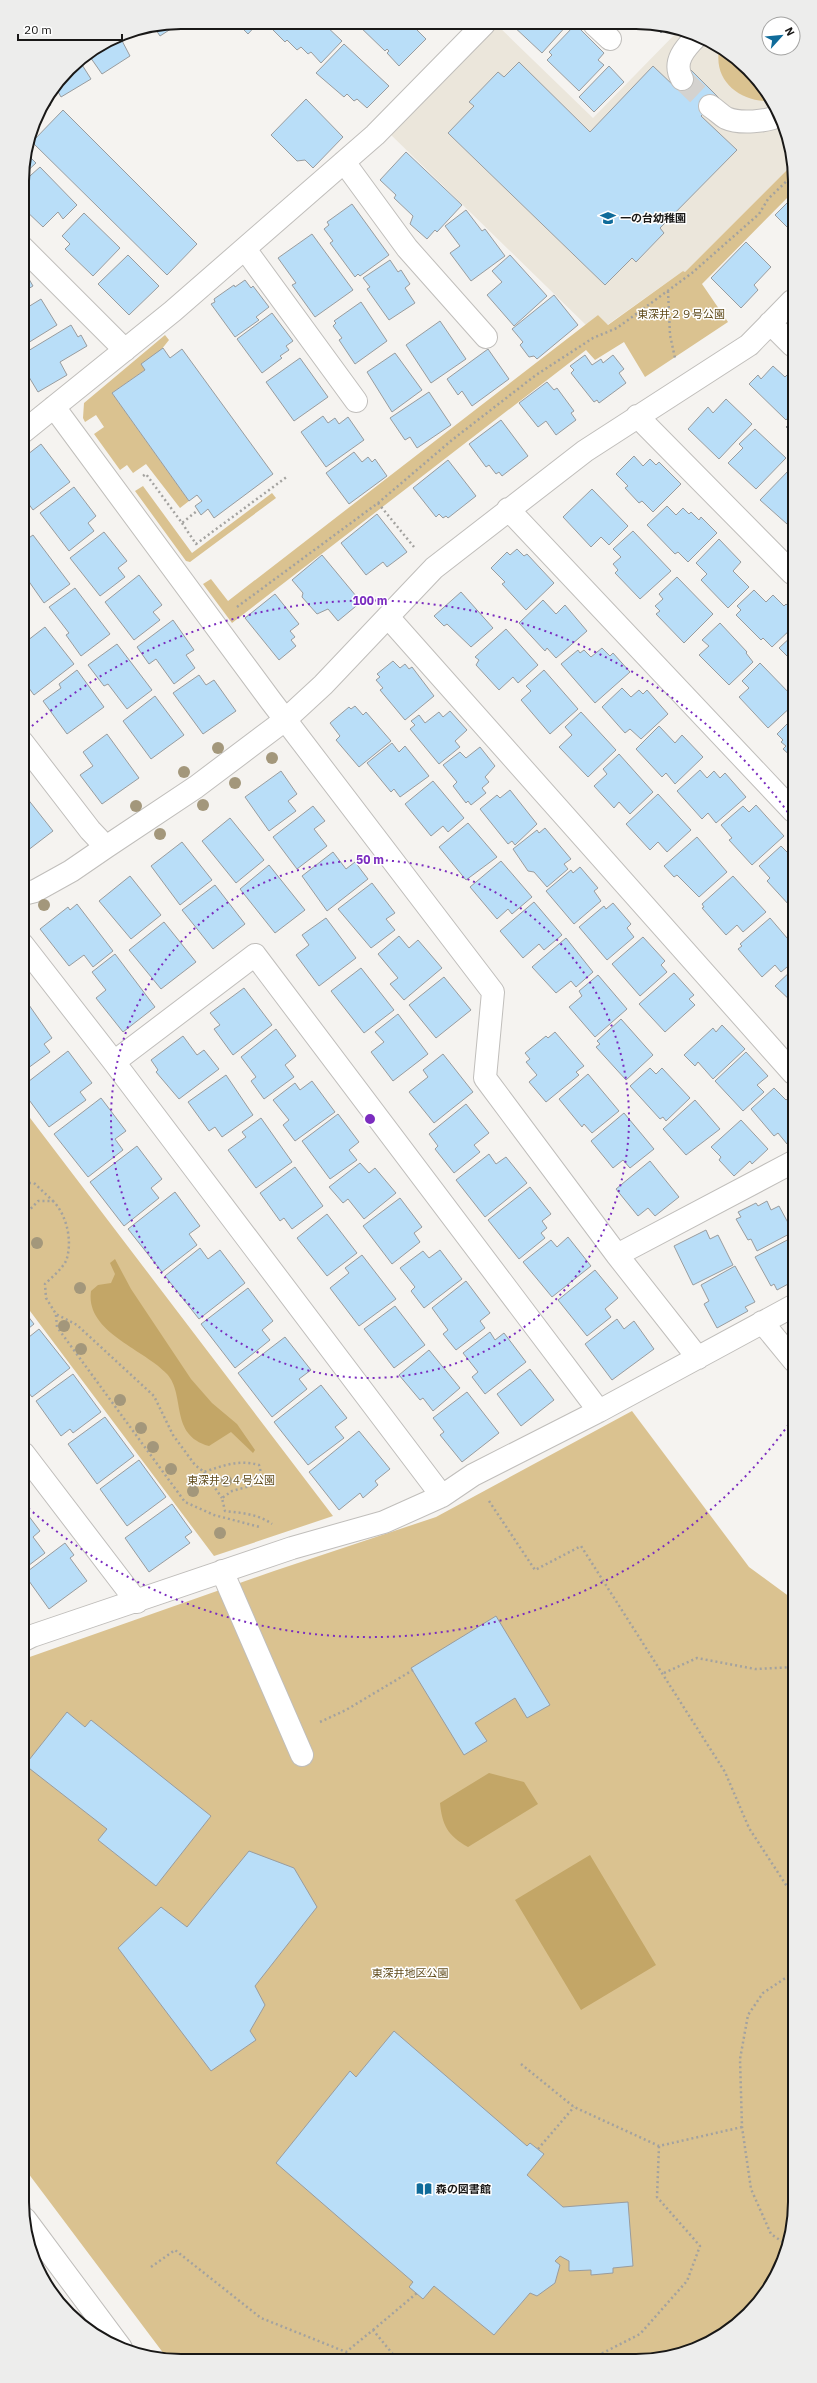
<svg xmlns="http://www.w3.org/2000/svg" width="817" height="2383" viewBox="0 0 817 2383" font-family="'IBM Plex Sans','Noto Sans JP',sans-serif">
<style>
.built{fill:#ebe6db}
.green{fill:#dac290}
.water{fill:#c3a667}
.building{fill:#b9def8;stroke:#999c9e}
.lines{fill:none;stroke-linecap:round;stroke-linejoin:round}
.minor-tunnel{stroke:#d4d2cf;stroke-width:22;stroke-dasharray:22 11;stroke-linecap:butt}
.minor-casing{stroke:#c0bebb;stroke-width:24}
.path{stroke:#a3a29f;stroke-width:2.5;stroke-dasharray:2 3;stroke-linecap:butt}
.minor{stroke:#fff;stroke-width:22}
.tree{fill:#a3977b}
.ring{fill:none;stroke:#7b2cbf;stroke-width:2;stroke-dasharray:2 4}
.labels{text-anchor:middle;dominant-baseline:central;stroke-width:3;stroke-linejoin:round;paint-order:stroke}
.poi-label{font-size:11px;font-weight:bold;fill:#191817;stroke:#fff;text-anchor:start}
.park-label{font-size:11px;fill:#604b1b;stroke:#fff}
.rim{fill:none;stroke:#191817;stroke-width:2}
.centre{fill:#7b2cbf;stroke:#fff;stroke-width:2}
.ring-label{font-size:12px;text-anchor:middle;font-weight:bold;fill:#7b2cbf;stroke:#fff;stroke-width:3;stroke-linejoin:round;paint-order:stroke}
</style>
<rect width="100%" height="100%" fill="#f5f3f0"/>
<path class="built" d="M497 25 593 118 679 30 715 43 749 69 779 110 792 150V165L685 272 683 271 607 325 598 315 586 325 389 133Z"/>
<path class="green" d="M720 46 749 69 772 101C740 103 711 80 720 46Z
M792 165V193L702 284 728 322 645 377 624 342 595 360 586 350 232 623 203 584 211 579 228 601 598 315 608 325 683 271 685 272Z
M165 335 169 340 145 370 112 393 189 501 180 508 146 464 133 473 127 465 120 470 94 434 104 427 96 415 85 422 83 418 84 403Z
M143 486 192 553 272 493 276 498 190 562 186 561 135 491Z
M24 1110 333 1516 214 1556 24 1303Z
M632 1411 749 1567 794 1600 795 2212 783 2263 756 2307 716 2340 667 2358H167L25 2169 24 1659 274 1571 436 1517Z"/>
<path class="water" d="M115 1259 131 1289 191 1379 212 1403 237 1424 255 1450 253 1453 231 1432 209 1446C169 1435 186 1395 167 1374 144 1349 85 1332 91 1291L98 1285 111 1283 115 1274 110 1263Z
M489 1773 524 1782 538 1804 468 1847C448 1836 442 1825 440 1803Z
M590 1855 656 1965 581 2010 515 1900Z"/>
<path class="building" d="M236 22H259L248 34Z
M176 23 177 25 160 36 154 27Z
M276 23H323L342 41 321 63 311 52 308 54 301 47 297 50 287 40 285 42 271 28Z
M356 23H410L426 39 399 66 387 53 389 51 387 49 385 51Z
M511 24H568L542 53Z
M653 25H668L661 33Z
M573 27 576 30 578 27 604 53 598 60 604 65 579 91 547 60 552 55 549 52Z
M119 35 130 56 102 74 88 54Z
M344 44 389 86 367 108 357 99 354 101 347 94 344 97 316 73Z
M79 60 91 79 61 97 56 88Z
M519 62 590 132 653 66 675 87 691 70 719 98 701 116 737 150 660 228 664 233 636 262 632 258 605 285 448 133 474 106 469 102 498 72 504 77Z
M609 66 624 82 594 112 579 97Z
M47 99 51 105 38 113V111Z
M306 99 343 137 313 168 305 160 297 161 271 135Z
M63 110 197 244 167 275 32 142Z
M406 152 462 205 437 232 435 230 427 239 410 224 413 216 394 198 396 195 380 180Z
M27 154 36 163 22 176V170Z
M40 167 77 205 63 219 58 212 43 227 22 207V183Z
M792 198V232L775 215Z
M352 204 389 255 360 276 358 274 355 277 330 243 333 241 324 229 329 225 327 222Z
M466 210 482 231 485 229 505 256 471 281 450 253 460 246 445 226Z
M84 213 120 248 93 276 65 249 70 244 62 236Z
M312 234 353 290 315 317 292 285 296 283 278 258Z
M746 242 771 267 754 285 758 290 741 308 711 278Z
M128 255 159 286 129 315 98 284Z
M510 255 547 296 514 326 487 295 502 282 492 271Z
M390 260 398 272 401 270 410 284 405 288 415 303 389 320 367 289 370 287 363 278Z
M22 267 33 286 23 292Z
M245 280 251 288 253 286 269 307 256 317 259 320 235 337 211 304 215 302 214 299 234 285 235 287Z
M554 295 578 325 537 359 534 356 529 357 520 345 523 342 512 329Z
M41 299 57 325 23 346V302L24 300 28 307Z
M361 302 387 341 355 364 339 340 342 338 333 326 336 323 334 321Z
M272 313 293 341 286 346 289 350 280 356 282 358 262 373 237 339Z
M440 321 466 359 431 383 406 345Z
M71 325 78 337 81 335 87 346 60 362 67 375 38 392 23 367V354Z
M163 348 170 358 182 349 273 474 214 518 208 509 201 515 195 506 202 501 197 495 189 501 112 393 145 370 141 364Z
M488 349 509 379 472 406 462 391 458 395 447 379Z
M395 353 422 390 392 412 367 372Z
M585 355 592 365 601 359 603 363 613 355 624 369 619 373 626 383 599 403 597 400 594 402 571 373 574 370 570 366Z
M300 358 328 397 294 421 266 382Z
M773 366 785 377 792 370V413L786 420 749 384 758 375 761 379Z
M547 382 554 390 557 388 574 411 571 413 576 420 556 435 546 421 538 427 519 403Z
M429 392 451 425 417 448 410 437 405 440 390 418Z
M726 399 752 424 719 459 688 429 708 407 713 413Z
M323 416 328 423 335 418 339 424 348 417 364 440 326 467 301 432Z
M501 420 528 456 502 476 499 472 496 474 489 465 486 467 469 444Z
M792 421V433L786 427Z
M755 429 786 458 756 489 728 463 743 448 739 444Z
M41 444 70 482 33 510 23 496V458Z
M354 452 362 462 368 457 372 462 375 459 387 476 349 504 326 473Z
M634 456 643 466 650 459 656 465 659 462 681 484 653 512 642 501 639 503 625 488 628 486 616 474Z
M448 460 476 496 448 518 446 516 443 518 439 514 436 517 413 488Z
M792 467V519L787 524 760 500Z
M74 487 96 516 88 523 94 531 69 551 40 513Z
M592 489 628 526 609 545 601 537 591 547 563 517Z
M667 506 676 515 683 508 689 514 691 512 699 520 701 517 717 533 688 562 678 552 675 554 647 525Z
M377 514 407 552 387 567 383 562 366 575 341 543Z
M23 525 27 531 23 535Z
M633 531 671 571 640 599 615 573 618 570 613 564 621 557 613 549Z
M104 532 127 561 118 568 125 577 100 596 70 558Z
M33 535 70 584 44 603 23 573V542Z
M719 539 741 562 733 571 749 587 728 608 701 580 707 574 696 563Z
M517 549 524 556 527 554 554 583 526 610 502 584 505 582 491 568 507 552 510 555Z
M322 555 361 602 338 621 328 609 317 614 302 597 303 593 292 580Z
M139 575 162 605 153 612 160 620 134 640 105 602Z
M677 577 713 614 684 643 656 614 660 611 655 606 663 599 659 594Z
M75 588 110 634 81 656 66 635 69 633 49 607Z
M754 590 766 602 773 595 784 606 786 604 793 610V627L772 647 763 638 761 640 736 615 741 610 737 606Z
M461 592 493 628 471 647 447 624 444 626 434 616Z
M275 594 299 624 290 631 295 637 291 640 296 646 279 660 245 618Z
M543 600 556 614 565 605 587 631 556 658 547 648 545 651 519 623Z
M173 620 194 650 186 655 195 668 174 684 156 659 149 664 137 647Z
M720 623 747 652 746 653 753 662 729 685 699 655 709 646 702 640Z
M45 627 74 664 34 695 23 680V644Z
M506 629 538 665 518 683 513 677 499 690 476 665 479 660 475 657Z
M793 635V666L789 662 791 660 779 648Z
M117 644 152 690 127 709 108 684 104 686 88 665Z
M602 648 610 656 613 653 630 672 595 703 561 664 578 650 580 653 584 650 591 657Z
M393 661 400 668 405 664 409 669 412 667 434 696 405 720 380 690 383 688 376 680 380 677 377 674Z
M760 663 793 697V705L768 728 739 697 749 688 742 681Z
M77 670 104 707 67 734 43 701 61 688 59 684Z
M544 670 578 709 550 734 521 700 531 691 526 686Z
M199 675 206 685 214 680 236 711 203 734 173 693Z
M622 688 631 697 639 690 643 694 647 690 668 714 641 739 630 729 625 733 602 707Z
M155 696 184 735 151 759 123 721Z
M355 706 363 715 366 712 391 741 359 767 336 740 340 736 330 723 349 707 351 709Z
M450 711 467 730 455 741 460 747 439 764 410 729 415 725 411 721 419 715 425 723 439 712 443 717Z
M581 712 616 750 588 777 559 747 572 735 565 727Z
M793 718V758L783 749 786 746 781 742 783 740 777 734Z
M659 726 675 743 682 735 703 757 675 784 666 773 662 777 636 749Z
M107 734 139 778 102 804 80 775 93 766 83 752Z
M392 743 399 752 405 746 429 776 400 797 394 789 391 792 367 763Z
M480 747 495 766 485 777 489 782 482 788 486 793 471 805 468 801 466 803 453 786 457 782 443 765 460 752 466 758Z
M619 754 653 792 630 814 619 802 614 808 594 786 607 774 603 769Z
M700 770 707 778 714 771 720 778 725 773 746 797 716 823 708 813 702 819 677 791Z
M281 771 297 794 288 801 296 811 269 831 245 797Z
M433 781 464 818 448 832 443 826 431 836 405 804Z
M510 790 537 824 515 845 512 841 508 844 480 809 497 795 500 798Z
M23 793 53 831 23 854Z
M658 794 691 830 667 852 658 842 650 850 626 824Z
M756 805 784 836 752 865 729 840 732 838 721 825 743 806 749 812Z
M313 806 325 821 314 829 327 846 297 869 273 837Z
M230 818 264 860 236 883 202 841Z
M468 823 497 857 466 880 439 847Z
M545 828 571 859 564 864 568 869 547 887 534 872 528 871 513 849 537 830 539 833Z
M697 837 727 872 699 897 677 875 674 877 664 866Z
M182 842 212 880 180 905 151 866Z
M781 846 787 852 793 847V903L790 906 767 881 770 878 759 866Z
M333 852 346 869 355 862 368 879 327 911 302 876Z
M501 861 532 897 512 914 508 909 497 919 470 887Z
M269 865 305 910 275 933 240 889Z
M580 867 598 888 594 891 601 901 574 924 546 891 571 870 573 873Z
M130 876 161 915 131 939 99 901Z
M733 876 766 912 743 932 737 925 726 935 702 908 704 907 702 904Z
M372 883 395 913 386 919 395 930 371 948 338 909Z
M215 885 245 924 213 949 182 910Z
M534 902 562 935 544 950 539 944 523 958 500 931Z
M613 903 631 924 627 928 634 937 607 960 579 927 604 906 606 909Z
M77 904 113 951 93 967 84 955 69 966 40 929 68 907 70 910Z
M326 918 356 958 319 986 296 955 309 945 302 935Z
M770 918 793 945V962L781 972 775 965 762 977 738 949 742 946 740 944Z
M164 922 196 962 161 989 129 950Z
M399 936 409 948 418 940 442 968 404 1000 390 984 398 978 378 954Z
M643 937 665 961 661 965 667 972 640 996 612 964Z
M566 938 593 972 576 987 571 981 556 993 532 967Z
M115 954 155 1007 123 1032 96 998 106 990 92 972Z
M361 968 394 1010 364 1033 331 991Z
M793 969V1003L775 986Z
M674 973 694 995 689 999 695 1005 665 1032 639 1004Z
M598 975 627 1009 595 1037 569 1007 582 996 579 991Z
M444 977 471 1010 436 1038 409 1005Z
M244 988 272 1025 233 1055 214 1029 220 1025 210 1013Z
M29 1005 52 1038 44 1044 50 1052 24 1071 23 1009Z
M398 1014 428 1054 393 1081 371 1052 384 1042 375 1032Z
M621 1019 653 1055 626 1080 596 1047 600 1044 597 1041Z
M722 1025 745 1049 713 1079 698 1062 695 1066 684 1055 713 1028 716 1032Z
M276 1029 296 1056 285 1065 294 1077 264 1099 251 1081 256 1077 241 1057Z
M555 1032 584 1066 576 1072 579 1075 546 1102 529 1082 537 1075 526 1062 530 1059 525 1053 546 1036 548 1038Z
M183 1036 197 1055 204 1050 219 1069 179 1099 156 1072 158 1070 151 1060Z
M68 1051 92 1083 80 1092 86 1100 49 1127 24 1093V1085Z
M746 1052 768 1076 757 1085 764 1092 743 1111 715 1081Z
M443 1054 473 1092 434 1123 409 1092 428 1077 423 1070Z
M650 1068 656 1074 662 1068 690 1098 666 1121 663 1117 660 1119 630 1086Z
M588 1074 619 1111 592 1133 584 1124 582 1127 559 1099Z
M226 1075 253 1115 222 1137 215 1127 209 1131 188 1102Z
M312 1081 335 1112 295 1141 283 1125 289 1120 273 1100 295 1083 300 1090Z
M774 1088 786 1100 793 1094V1138L787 1144 778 1133 774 1136 751 1109Z
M101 1098 126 1131 115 1139 123 1150 88 1177 54 1134Z
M695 1100 720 1129 686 1155 663 1129Z
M466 1104 489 1133 474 1145 480 1152 454 1173 435 1149 438 1146 429 1134Z
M624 1113 654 1149 630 1168 623 1160 613 1168 591 1141Z
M338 1114 359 1142 349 1150 357 1160 330 1179 302 1141Z
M261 1118 292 1162 256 1188 228 1150 246 1137 242 1132Z
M741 1120 768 1149 752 1164 750 1161 734 1176 719 1160 721 1157 711 1147Z
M137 1146 162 1179 151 1188 159 1198 124 1226 90 1182Z
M489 1154 496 1164 506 1157 527 1183 485 1217 456 1180Z
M650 1161 679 1197 655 1216 648 1208 638 1216 616 1189Z
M360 1163 369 1173 375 1168 396 1193 364 1219 348 1199 343 1203 329 1187Z
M295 1167 323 1206 292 1229 284 1218 280 1221 260 1193Z
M530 1187 551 1214 542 1221 547 1228 541 1233 545 1238 519 1259 488 1220Z
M175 1192 200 1226 189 1234 197 1245 162 1272 128 1229Z
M400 1198 422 1227 414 1233 420 1242 392 1264 363 1226Z
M767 1201 771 1210 779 1206 793 1232 757 1251 751 1239 748 1240 736 1219 741 1217 738 1212 756 1203 758 1206Z
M327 1214 357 1253 327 1276 297 1238Z
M706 1230 710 1239 718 1235 733 1265 693 1285 674 1246Z
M568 1237 591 1266 552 1297 523 1262 551 1240 557 1247Z
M793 1237V1284L791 1285 790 1283 777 1290 774 1284 771 1286 755 1257Z
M200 1248 208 1259 220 1250 245 1283 199 1319 165 1276Z
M440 1250 462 1279 424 1308 411 1291 415 1287 400 1268 423 1251 429 1258Z
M362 1255 396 1299 359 1326 330 1288 349 1273 345 1268Z
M735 1266 755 1302 745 1307 748 1311 717 1328 704 1304 709 1301 701 1285Z
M595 1270 618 1298 605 1309 611 1317 587 1336 558 1300Z
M466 1281 490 1313 480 1321 485 1328 456 1350 443 1334 448 1330 432 1308Z
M248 1288 273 1321 262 1330 270 1340 235 1368 201 1324Z
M395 1306 425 1345 394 1368 364 1329Z
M24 1311 34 1324 24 1332Z
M617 1319 624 1329 634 1321 654 1349 612 1380 585 1344Z
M39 1329 70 1368 32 1397 24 1387V1341Z
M490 1332 495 1340 504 1333 526 1362 485 1394 472 1377 478 1372 463 1353Z
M285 1337 311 1370 299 1379 307 1389 272 1417 238 1373Z
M429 1350 460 1388 433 1411 423 1398 420 1400 399 1375Z
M530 1369 554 1400 521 1426 497 1394Z
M73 1374 101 1412 73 1433 70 1429 61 1436 36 1401Z
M321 1385 347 1418 335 1427 344 1438 308 1465 274 1422Z
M467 1392 499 1433 462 1462 440 1435 444 1432 433 1418Z
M105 1417 134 1456 97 1484 68 1444Z
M359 1431 390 1469 375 1481 378 1485 363 1498 360 1493 339 1510 309 1472Z
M139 1460 166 1497 127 1526 100 1489Z
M172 1504 192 1532 185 1537 190 1543 149 1572 125 1538Z
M25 1511 40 1531 33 1537 45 1553 24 1569Z
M65 1543 74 1555 70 1558 87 1581 49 1609 24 1574Z
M496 1616 550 1705 527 1718 515 1698 475 1723 487 1741 464 1755 411 1668Z
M67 1712 85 1727 91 1720 211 1816 156 1886 98 1840 107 1829 25 1765Z
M249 1851 294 1868 317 1907 255 1986 265 2005 250 2031 256 2040 211 2071 118 1948 161 1907 187 1927Z
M394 2031 527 2146 530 2143 544 2154 527 2175 563 2207 628 2202 633 2266 613 2268V2273L591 2275V2270L569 2271V2261L560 2256 555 2261 560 2265 555 2283 537 2296 530 2293 494 2335 434 2286 423 2299 409 2287 413 2282 276 2163 350 2071 356 2077Z"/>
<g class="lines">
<path class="minor-tunnel" d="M682 79 710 106"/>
<defs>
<path id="minor" d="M595 25 610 39
M682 79C672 62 685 48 697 36
M710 106C716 110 721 115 726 118 739 124 768 122 780 115
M344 162 407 248 486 337
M22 247 125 350
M245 249 356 401
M770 323 792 345
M54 407 271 701 493 992 485 1078 617 1255 698 1358
M637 416 792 573
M23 432 173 311 375 135 484 24
M508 509 793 811
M388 617 793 1073
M23 743 90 830 106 847
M23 894 35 891 71 871 106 847 196 787 285 720 323 685 434 568 585 451 749 345 792 301
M23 945 114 1062 442 1496
M114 1062 255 955 599 1411
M617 1255 793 1162
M762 1322 794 1361
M24 1454 137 1602
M222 1571 302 1755
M24 1640 32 1636 292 1548 384 1522 442 1496 473 1475 599 1411 793 1306
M25 2219 121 2348"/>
</defs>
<use href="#minor" class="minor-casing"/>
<path class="path" d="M668 291 670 335 675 358
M143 476 146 474 182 523 198 510
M378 503 414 547
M182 523 196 544 288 476
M237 607 378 503 452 440 536 375 593 338 617 328 692 273 759 214 768 199 792 176
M24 1183H34L53 1201
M24 1216 38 1201H53C67 1215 73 1242 66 1261 62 1269 51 1278 45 1284L46 1298 56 1314 77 1325 154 1396 173 1435 195 1465 204 1472C222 1466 239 1459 259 1465L261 1473 254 1485 232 1491 222 1498 225 1511C242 1513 258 1514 272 1524
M56 1315 57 1327 185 1502 214 1515 260 1527
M204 1472 222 1498
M489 1501 535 1570 581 1546 725 1772 749 1828 790 1891 794 1903
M664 1673 697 1658 755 1669 794 1667
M320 1722 346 1710 413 1670
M521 2064 574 2107 659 2146 742 2127
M538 2149 574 2107
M787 2245 771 2234 751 2189 742 2127 740 2059 748 2015 763 1993 790 1975 794 1969
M151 2267 175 2250 261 2318 346 2352 373 2330 396 2358
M373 2330 417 2293
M593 2358 640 2334 687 2281 700 2246 657 2197 659 2146"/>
<use href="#minor" class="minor"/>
</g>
<g class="tree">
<circle cx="218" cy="748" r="6"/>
<circle cx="272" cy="758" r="6"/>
<circle cx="184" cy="772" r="6"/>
<circle cx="235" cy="783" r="6"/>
<circle cx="203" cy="805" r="6"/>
<circle cx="136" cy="806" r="6"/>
<circle cx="160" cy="834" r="6"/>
<circle cx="44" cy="905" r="6"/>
<circle cx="37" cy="1243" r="6"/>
<circle cx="80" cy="1288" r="6"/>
<circle cx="64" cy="1326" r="6"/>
<circle cx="81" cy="1349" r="6"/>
<circle cx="120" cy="1400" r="6"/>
<circle cx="141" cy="1428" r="6"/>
<circle cx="153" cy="1447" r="6"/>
<circle cx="171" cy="1469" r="6"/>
<circle cx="226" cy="1481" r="6"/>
<circle cx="193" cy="1491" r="6"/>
<circle cx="220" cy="1533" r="6"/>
</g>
<g class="ring">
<circle cx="370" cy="1119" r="259"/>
<path d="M792 1420A518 518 0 0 1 27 1507M23 734A518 518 0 0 1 792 818"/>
</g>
<defs>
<symbol id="school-bare" viewBox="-9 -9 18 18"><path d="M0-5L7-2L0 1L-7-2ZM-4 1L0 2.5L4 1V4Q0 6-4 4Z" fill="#0f6b9a" stroke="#fff" stroke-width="2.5" paint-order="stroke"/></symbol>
<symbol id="library-bare" viewBox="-9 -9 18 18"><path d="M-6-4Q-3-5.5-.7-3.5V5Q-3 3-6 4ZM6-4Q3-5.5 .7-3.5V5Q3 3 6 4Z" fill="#0f6b9a" stroke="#fff" stroke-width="2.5" paint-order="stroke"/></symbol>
</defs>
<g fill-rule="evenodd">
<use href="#school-bare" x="597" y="207" width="22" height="22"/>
<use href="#library-bare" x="413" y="2178" width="22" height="22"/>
</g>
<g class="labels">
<g class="poi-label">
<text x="620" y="218">一の台幼稚園</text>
<text x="436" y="2189">森の図書館</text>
</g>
<g class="park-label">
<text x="681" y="314">東深井２９号公園</text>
<text x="231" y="1480">東深井２４号公園</text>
<text x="410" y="1973">東深井地区公園</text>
</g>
</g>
<path d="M0 0H817V2383H0ZM181 29H636A152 152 0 0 1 788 181V2202A152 152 0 0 1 636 2354H181A152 152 0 0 1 29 2202V181A152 152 0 0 1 181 29Z" fill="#ededec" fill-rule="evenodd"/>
<path class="rim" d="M181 29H636A152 152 0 0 1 788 181V2202A152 152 0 0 1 636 2354H181A152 152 0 0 1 29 2202V181A152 152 0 0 1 181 29Z"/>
<circle cx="370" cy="1119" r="6" class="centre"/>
<g class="ring-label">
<text x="370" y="605">100 m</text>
<text x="370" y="864">50 m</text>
</g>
<g transform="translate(781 36) rotate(63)"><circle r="19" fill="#ffffff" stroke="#a3a3a2"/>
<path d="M0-3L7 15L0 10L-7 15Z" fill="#0f6b9a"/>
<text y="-6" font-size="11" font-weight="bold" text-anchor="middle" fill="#191817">N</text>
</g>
<path d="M18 34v6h104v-6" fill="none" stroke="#191817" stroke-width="2"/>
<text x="24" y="34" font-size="12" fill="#191817" stroke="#ffffff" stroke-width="3" paint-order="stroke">20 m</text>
</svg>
